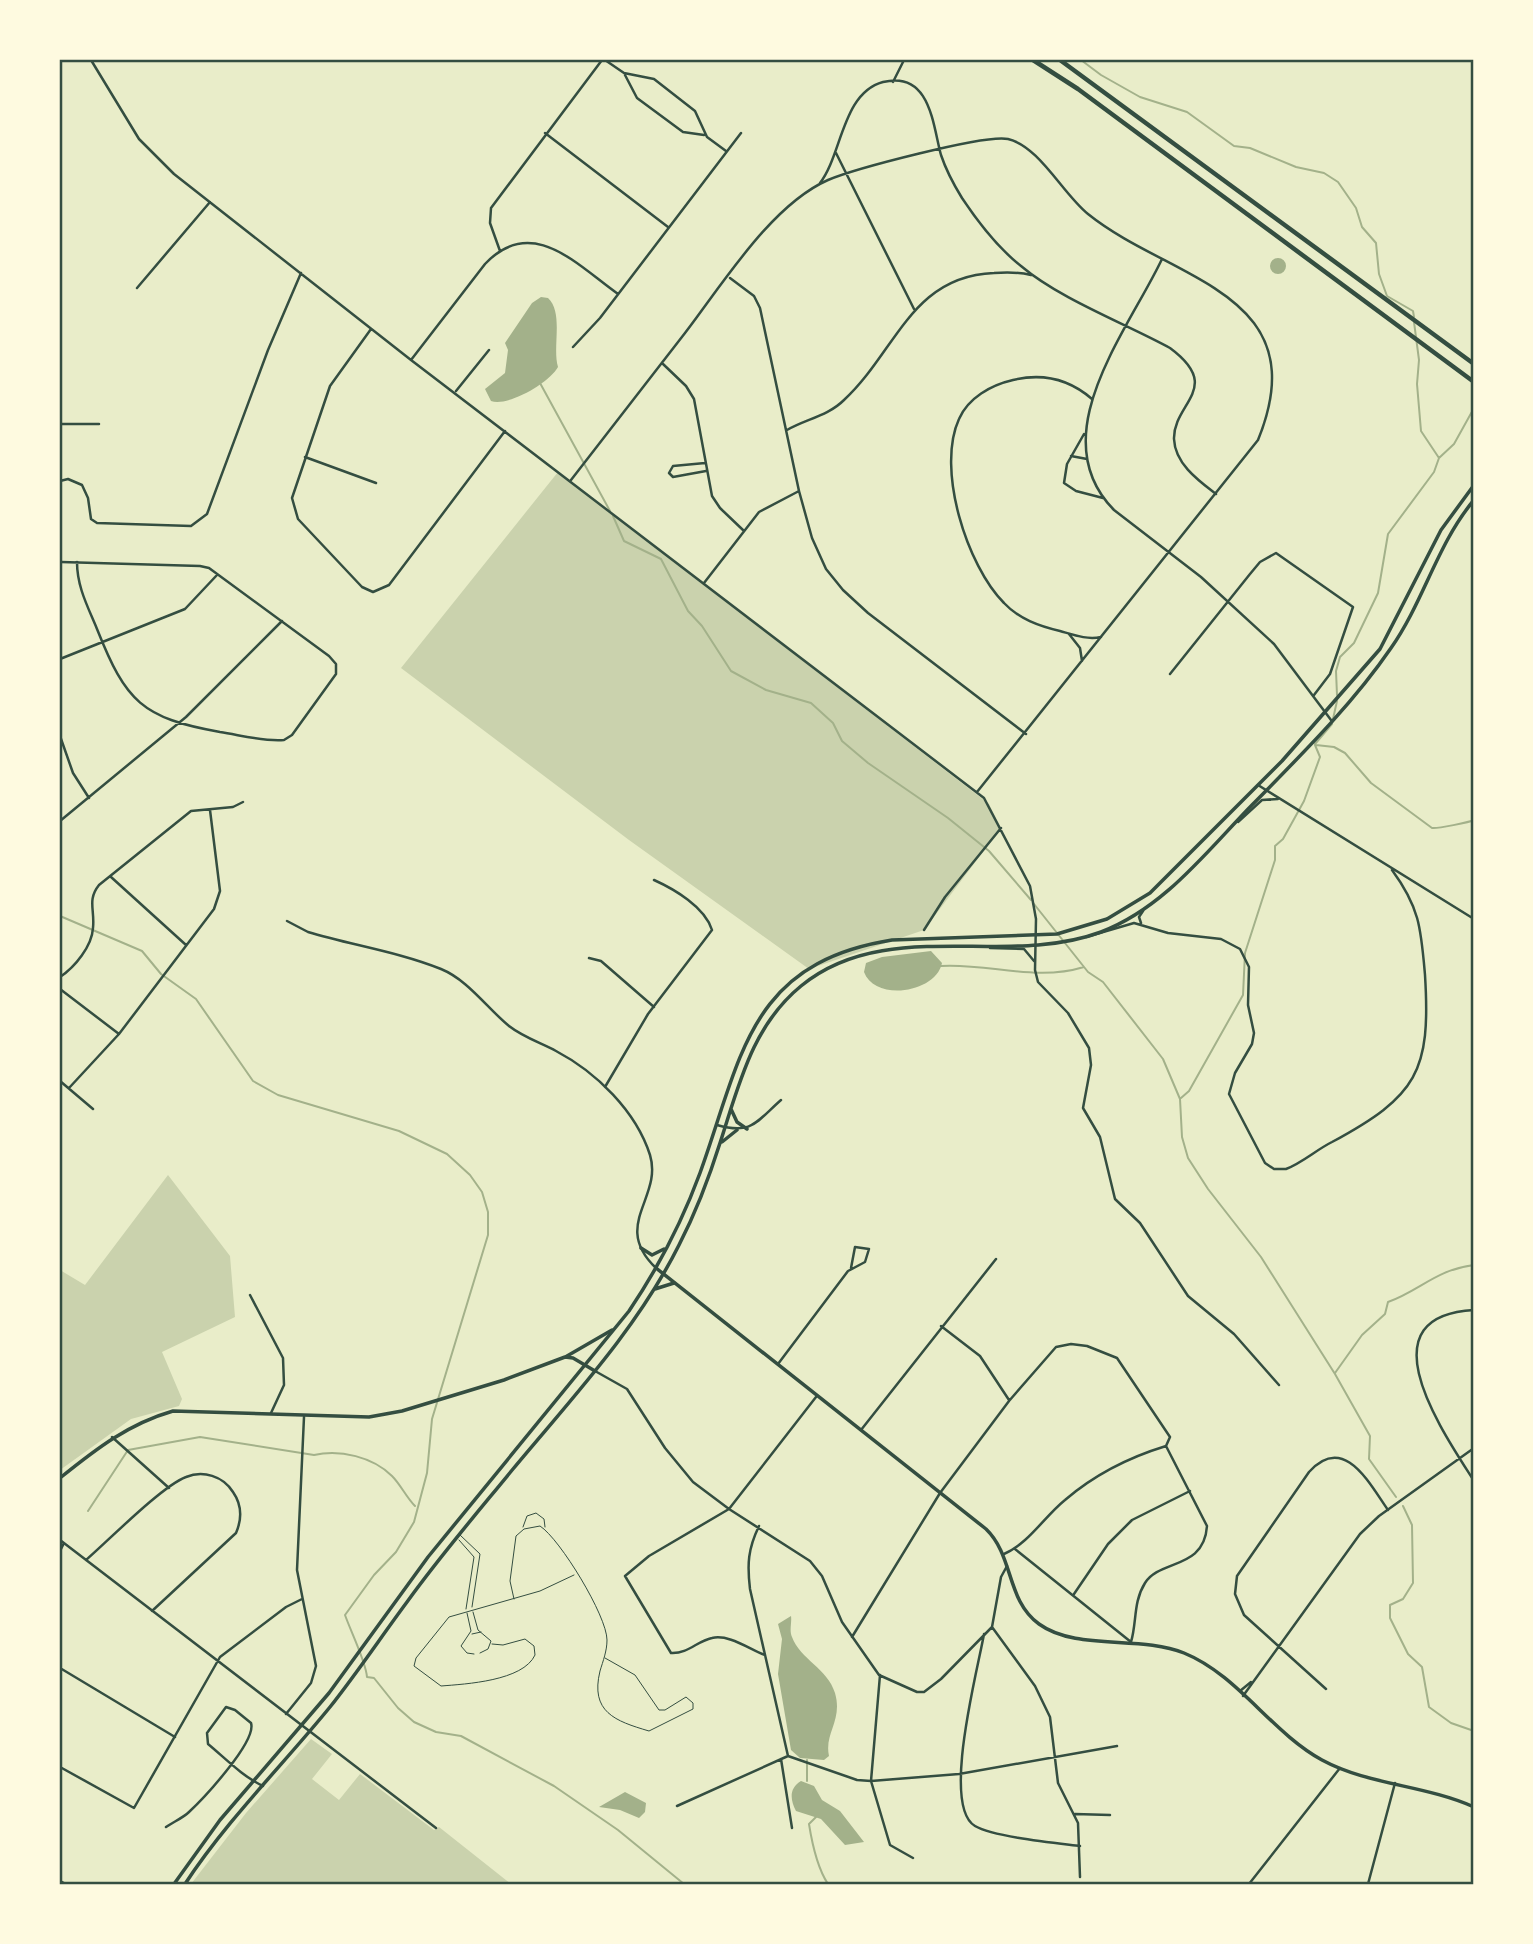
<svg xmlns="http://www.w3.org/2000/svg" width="1533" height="1944" viewBox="0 0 1533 1944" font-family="Helvetica,sans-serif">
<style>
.green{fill:#cad2ad}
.water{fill:#a3b18a}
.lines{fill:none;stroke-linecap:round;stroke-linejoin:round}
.stream{stroke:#a3b18a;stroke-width:2}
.service{stroke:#344e41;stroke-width:1}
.minor{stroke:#344e41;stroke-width:2.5}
.tertiary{stroke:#344e41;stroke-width:3.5}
.secondary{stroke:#344e41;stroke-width:3.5}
.trunk{stroke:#344e41;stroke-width:4.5}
.neatline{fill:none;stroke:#344e41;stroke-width:2.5}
</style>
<rect width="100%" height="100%" fill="#e9edc9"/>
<path class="green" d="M558 472 989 804 1001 828 924 930 809 969 629 840 401 668Z
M168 1175 230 1256 235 1317 162 1352 182 1399 179 1406 131 1419 60 1470V1270L85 1285Z
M311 1739 332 1754 312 1779 339 1800 360 1774 434 1830 439 1827 511 1884H191L246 1813Z"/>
<path class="water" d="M1270 266a8 8 0 1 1 16 0a8 8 0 1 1-16 0Z
M541 297 548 298C564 313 552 347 558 367 549 383 508 407 491 401L485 389 505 373 508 350 505 343 532 303Z
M931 951 942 963C936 993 875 1002 864 972L866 963 882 957Z
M791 1616C792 1622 789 1631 792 1637 800 1659 828 1669 835 1693 843 1721 824 1733 829 1756L824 1760 800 1758 791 1750 778 1674 782 1639 778 1624Z
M801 1781 814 1786 822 1800 840 1811 864 1842 845 1845 821 1819 796 1811C790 1800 789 1788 801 1781Z
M625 1792 646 1803 645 1812 639 1818 620 1810 599 1807Z"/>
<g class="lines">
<path class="stream" d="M1081 60 1101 75 1140 97 1187 112 1234 146 1250 148 1296 167 1324 173 1338 182 1356 208 1362 227 1376 243 1379 274 1387 296 1413 311 1414 317
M1414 322 1419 360 1417 384 1421 431 1439 458
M540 383 610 511
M613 516 624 541 661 559 688 611 702 626 731 671 766 690 811 703 833 723 842 741 868 763 948 818 989 851 1031 900
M1337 695 1336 671 1340 657 1354 643 1378 593 1388 534 1434 472 1439 458 1454 444 1474 408
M1333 719 1337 701
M1315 744 1332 724
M1316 745 1334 747 1345 753 1371 783 1432 828C1437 829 1470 822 1474 820
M1034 904 1088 972 1103 982 1163 1059 1180 1099 1182 1137 1188 1158 1208 1189 1261 1257 1335 1374 1370 1436 1369 1459 1396 1497
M60 916 142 951 161 974 196 999 253 1081 278 1095 399 1131 447 1154 470 1175 482 1192 488 1212V1235L432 1419 427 1473 414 1522 396 1552 374 1575 345 1615C351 1632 366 1662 367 1677L374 1678 398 1708 414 1722 436 1732 461 1736 554 1786 618 1830 684 1884
M941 966C990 963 1035 982 1084 967
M1181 1098 1189 1091 1243 995 1245 953 1275 860V846L1283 839 1304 801 1320 757 1315 745
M1335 1373 1362 1335 1385 1314 1388 1302C1421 1290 1435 1270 1474 1265
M1403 1506 1412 1525 1413 1583 1403 1599 1390 1605V1618L1408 1654 1422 1667 1429 1707 1451 1723 1474 1731
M88 1511 128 1450 200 1437 314 1455C340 1449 373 1457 392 1476 401 1485 406 1497 415 1506
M807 1760V1781
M816 1817 809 1824C812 1843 818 1869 828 1884"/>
<path class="service" d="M523 1527 527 1516 536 1513 544 1519 545 1527
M460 1535 480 1554 472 1607
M459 1540 474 1557 466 1609
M514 1599 510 1581 516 1536 524 1529 540 1526C560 1539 607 1616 607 1640 607 1651 603 1661 600 1671 590 1712 615 1721 649 1731L693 1709V1703L686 1697 665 1710H659L635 1675 605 1658
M473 1612 478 1630 491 1641 488 1649 480 1653
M467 1613 471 1631 461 1646 467 1653 474 1654
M472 1634 481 1632
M492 1644 503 1645 525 1639 534 1646 535 1655C523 1681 466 1684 441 1686L414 1666 416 1658 449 1617 540 1591 574 1575"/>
<path class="minor" d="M91 60 139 139 174 174 411 360 984 798 1030 886 1036 919 1035 970 1038 982 1068 1013 1089 1048 1091 1065 1083 1108 1100 1137 1115 1199 1140 1223 1188 1296 1234 1334 1279 1385
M605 60 624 73 654 79 695 111 707 137 726 151
M625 75 637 98 683 132 704 135
M893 82 904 60
M545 133 668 227
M836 153 914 309
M820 183C842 155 842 93 883 82 931 70 933 127 941 155 946 170 954 185 962 198 978 222 998 248 1021 266 1060 299 1124 323 1170 348 1224 388 1173 403 1174 439 1175 464 1199 481 1216 494
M500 251 490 223 491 208 602 60
M1162 259C1128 331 1041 436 1114 510L1201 577 1274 644 1331 720
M730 278 754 296 760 308 799 491 812 538 826 569 843 590 868 613 1026 734
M137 288 210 202
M371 329 330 386 292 498 298 519 362 587 373 592 389 585 505 431
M573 347 600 318 741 133
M411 360 485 264C532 214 577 265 618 294
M663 364 686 386 694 399 712 496 720 508 743 530
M456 391 489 350
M1092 399C1069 379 1042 373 1013 380 991 385 968 398 959 419 936 469 967 566 1004 603 1019 619 1039 626 1060 631 1074 635 1087 640 1101 637
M60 424H99
M787 430C806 419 828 416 844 400 896 352 911 276 994 273 1007 272 1019 272 1031 275
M1084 434 1067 464 1064 483 1076 491 1103 498
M1071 456 1087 459
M305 457 376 483
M705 463 673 466 669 473 673 477 706 471
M571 480C609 431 647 382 685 333 722 285 771 205 828 180 854 169 985 134 1008 139 1039 146 1063 194 1088 214 1171 281 1318 292 1258 440L977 792
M60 481 68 479 82 485 88 498 91 519 97 523 191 526 207 514 268 350 301 273
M60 562H61L200 566 209 568 329 656 336 664V674L292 735 284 740C264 742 240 735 220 732 142 718 126 702 97 629 88 607 77 587 77 562
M704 583 759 512 799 491
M1069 634 1080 648 1082 661
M60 659 185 609 217 575
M1170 674 1250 574 1260 562 1276 553 1353 607 1330 674 1314 695
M60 736 73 773 89 798
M1258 785 1474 919
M60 821 186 717 282 621
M1238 822 1262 800 1278 799
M111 877 186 945
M287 921 308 932C351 945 399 952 441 969 468 980 487 1008 509 1026 523 1037 541 1043 556 1051 596 1072 636 1111 650 1155 663 1198 611 1225 656 1268
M1141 923 1139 917 1143 911
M924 930 945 897 1001 828
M1086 937 1134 923 1168 933 1221 939 1240 949 1249 967 1248 1005 1254 1033 1252 1044 1235 1073 1229 1094 1265 1163 1274 1169H1286C1302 1163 1316 1150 1332 1142 1417 1096 1431 1072 1425 975 1421 929 1420 908 1392 870
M990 948 1024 949 1034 961
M589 958 601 961 654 1007
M60 977C75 967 92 946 93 928 95 910 87 900 99 885L191 811 233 807 243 802
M60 989 119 1034
M60 1081 93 1109
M605 1087 648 1014 712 930C705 907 674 889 654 880
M69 1088 119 1034 214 909 220 891 210 810
M717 1125C752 1135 756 1122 781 1100
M250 1295 283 1358 284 1385 271 1413
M1474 1310C1362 1316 1443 1432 1474 1481
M941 1326 980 1356 1009 1400
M778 1364 848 1271 865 1262 869 1249 855 1247 851 1268
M595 1371 627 1389 665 1448 693 1482 729 1509 810 1561 822 1576 842 1622 879 1675 917 1692H924L941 1679 992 1627
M861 1430 996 1259
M112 1437 169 1488
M759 1526C748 1549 747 1564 750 1589L788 1756
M60 1540 436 1828
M1015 1549 1131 1642C1137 1622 1133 1602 1145 1583 1160 1559 1204 1570 1207 1526L1166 1446
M60 1551 64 1543
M1004 1554C1029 1543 1044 1517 1065 1500 1094 1475 1130 1457 1166 1446
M86 1560C108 1541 162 1486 186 1477 203 1470 223 1476 233 1492 242 1505 242 1519 236 1533L152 1611
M1074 1594 1108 1544 1132 1520 1190 1491
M992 1627 1035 1686 1050 1717 1058 1783 1078 1823 1080 1877
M992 1627 1001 1577 1007 1566
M984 1634C978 1669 941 1806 975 1826 994 1837 1056 1843 1080 1846
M852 1637 940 1493 1009 1401 1056 1347 1071 1344 1087 1346 1117 1358 1170 1437 1166 1446
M765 1655C749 1649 729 1634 712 1638 697 1641 688 1654 671 1653L625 1576 649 1556 729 1509 816 1397
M60 1668 175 1737
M880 1675 871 1781 890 1845 913 1858
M1326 1689 1244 1615 1235 1594 1237 1576 1309 1472C1344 1433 1369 1483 1388 1510
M1240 1691 1251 1682
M1243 1696 1360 1534 1379 1516 1474 1448
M286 1714 311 1683 316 1666 297 1570 304 1417
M788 1756 857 1780 871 1781 959 1774 1117 1746
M781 1759 792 1828
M60 1767 134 1808 220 1657 286 1607 302 1599
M677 1806 788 1756
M1075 1814 1110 1815
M166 1827C173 1822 183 1818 189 1812 204 1798 257 1741 251 1723L235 1710 226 1707 207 1733 208 1744C225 1758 242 1776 263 1786
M60 1881 66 1884
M1249 1884 1340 1768
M1368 1884 1395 1783"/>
<path class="tertiary" d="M656 1268 986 1529C1014 1556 1006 1600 1039 1624 1076 1651 1140 1635 1184 1653 1238 1675 1271 1732 1322 1760 1368 1785 1425 1785 1474 1807
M567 1356 612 1330
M60 1478C96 1449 128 1424 173 1411L369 1417 402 1411 504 1380 565 1357 573 1358 595 1371"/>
<path class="secondary" d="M731 1109 737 1122 747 1129
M722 1142 737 1130
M641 1248 652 1255 664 1249
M655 1289 674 1283
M174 1884 220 1820 329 1693 428 1557 629 1311C658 1268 682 1222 700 1173 742 1057 748 963 892 940L1057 934 1107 919 1150 893 1282 761 1380 649 1441 530 1474 485
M185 1884C227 1820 282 1766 330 1707 357 1673 381 1637 407 1602 440 1556 477 1513 513 1469 572 1398 637 1329 679 1245 696 1212 709 1178 720 1143 739 1085 752 1026 801 986 886 916 1005 968 1101 932 1164 908 1206 852 1252 805 1300 756 1352 705 1391 648 1424 601 1437 544 1474 500"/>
<path class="trunk" d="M1033 60 1078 89 1474 382
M1060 60 1474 364"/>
</g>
<rect width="1533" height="1944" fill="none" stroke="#fefae0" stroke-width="122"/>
<rect x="61" y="61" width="1411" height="1822" class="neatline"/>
</svg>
